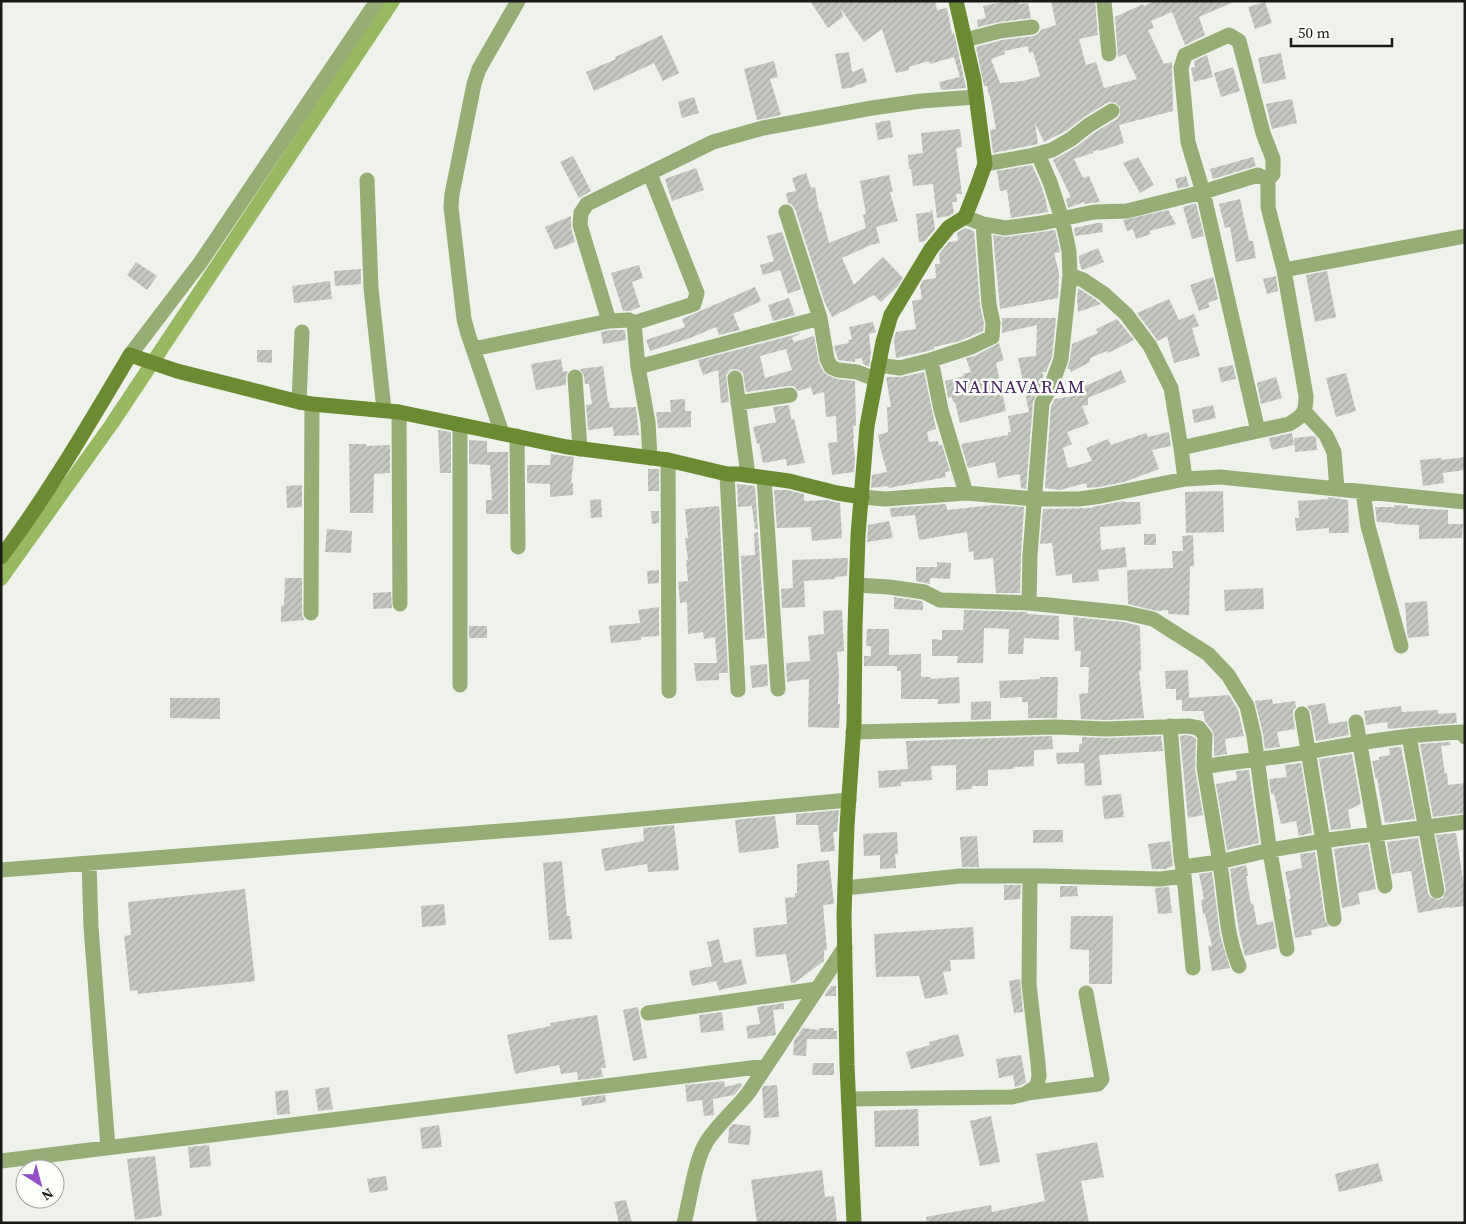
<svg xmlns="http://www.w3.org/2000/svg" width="1466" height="1224" viewBox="0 0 1466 1224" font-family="'Source Serif 4',serif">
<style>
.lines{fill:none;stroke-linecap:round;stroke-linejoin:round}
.canal{stroke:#96b962;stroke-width:14}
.building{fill:url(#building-hatch);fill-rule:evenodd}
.street{stroke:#96ad75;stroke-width:15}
.secondary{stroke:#6b8b32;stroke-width:15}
.labels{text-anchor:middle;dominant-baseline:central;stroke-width:5;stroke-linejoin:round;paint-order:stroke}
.quarter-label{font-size:19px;letter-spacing:1px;fill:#462760;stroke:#fcfff9}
</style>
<defs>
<pattern id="building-hatch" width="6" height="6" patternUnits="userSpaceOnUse" patternTransform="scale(1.25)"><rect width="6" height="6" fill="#c4c8c0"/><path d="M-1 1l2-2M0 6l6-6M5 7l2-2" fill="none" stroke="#a8aba4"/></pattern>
</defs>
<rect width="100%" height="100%" fill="#eef2ea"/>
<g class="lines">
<path class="canal" d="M1 579 111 425 393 1"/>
</g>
<path class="building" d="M810 1H935L937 10 947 8 952 34 954 33 966 88 941 90 939 82 960 77 954 57 930 64 929 61 909 67V70L896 73 882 29 864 42 841 9 843 17 828 28Z
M1007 1H1019V4L1028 3 1031 18 999 22 978 27 977 20 986 18 983 6Z
M1051 1H1095L1098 35 1079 39 1086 65 1096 62 1104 88 1137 79 1125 54 1118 57 1115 17 1143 4 1144 6 1155 1H1236L1199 17 1205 35 1185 45 1172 12 1151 21 1154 28 1148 30 1164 64 1172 62V64L1173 111 1119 125 1124 143 1099 151 1098 150 1093 151V153L1074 159 1083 178 1089 176 1100 202 1084 204V202L1068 208 1066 199 1071 197 1053 160 1076 147 1094 133 1117 119 1120 115V107L1116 103 1111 102 1107 103 1084 117 1066 131 1044 142 1035 123 1038 144 993 153 990 130 996 129 990 96H989L987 86H984L976 47 1002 40 1034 36 1038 34 1041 30 1056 25ZM1028 46 1029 53 1033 52 1040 76 1023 81 1000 83 991 59 1005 54 1004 51Z
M1265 2 1272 23 1255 29 1248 7Z
M662 35 679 73 663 81 654 63 594 91 586 72 616 59 615 57Z
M849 52 852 72 863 68 867 82 854 86V87L842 89 835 54Z
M1281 53 1286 79 1263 84 1258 58Z
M1207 55 1213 77 1194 82 1191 68 1195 67 1194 61Z
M774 61 778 77 770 79 781 115 757 120 744 69Z
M1233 67 1240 91 1221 97 1214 73Z
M694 97 699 113 682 118 678 102Z
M1292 99 1297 123 1272 129 1266 104Z
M890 120 893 137 878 140 875 123Z
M960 129 962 147 956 148 962 194H956L957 202H952L954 213 949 216 937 218 933 184 913 186 911 169H909L908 155 923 153 921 133Z
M573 156 591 191 579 198 560 162Z
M1138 157 1154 185 1140 193 1123 163Z
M1253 157 1256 166 1213 179 1210 169Z
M1032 165 1041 185 1046 201 1048 212 1011 218 1007 190 1000 191 997 171Z
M696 168 704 190 672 201 665 179Z
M806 173 811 188 815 187 819 211H821L829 243 866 228 863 215 866 214 860 181 889 175 893 192H890L898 221 876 227 880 243 871 245 842 258 854 285 883 257 903 278 898 286 881 302 874 295 832 317 825 303 795 209 792 205 788 203 786 193 796 191 792 178Z
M1186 176 1189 186 1178 189 1175 179Z
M1240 199 1249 241H1253L1256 258 1236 262 1230 227 1225 228 1219 204Z
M1196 203 1204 236 1192 239 1183 207Z
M932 209 935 229 925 241 919 242 916 214 930 212Z
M1168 210 1176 224 1149 231 1151 234 1136 239 1133 229 1127 231 1123 220Z
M571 216V227L575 242 555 250 545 227Z
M1097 223H1102L1103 232 1075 236 1074 228Z
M965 228 974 231 980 305 984 324 983 331 960 341 934 347V349L928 351 896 358 894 339 896 332 916 329 912 301 922 299 920 286 923 280 936 278 935 264H940L939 254 949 242 958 241 957 233Z
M1055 230 1060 252 1054 253 1059 273 1058 298 1000 309 993 235 1006 237Z
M782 232 801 289 788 294 780 270 763 275 760 265 774 261 767 236Z
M1098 248 1104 262 1082 270 1079 261V256Z
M136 262 157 276 147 290 127 275Z
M639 265 643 278 632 282 640 307 630 311H623L611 273Z
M361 269V284L335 286 334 271Z
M1327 271 1336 317 1315 322 1306 275Z
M1276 276 1278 291 1267 294 1263 279Z
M1213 277 1218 299 1208 303 1210 307 1199 311 1190 285Z
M330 281 332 299 294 303 292 286Z
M755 287 761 301 733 314 740 330 719 335 716 327 690 338 650 351 646 340 685 327 682 319Z
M1078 288 1098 301 1101 304 1078 312 1077 300Z
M789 298 795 315 773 321 768 305Z
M1169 299 1179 320 1194 314 1199 326 1192 328 1200 356 1174 363 1167 336 1158 341 1137 313Z
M1002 318H1056L1052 357 1046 372H1042L1044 379 1033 402 1026 489 1021 488 1020 474 998 478 995 462 968 468 961 444 1008 435V432H1011L1008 416 1029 412 1018 358 1036 356 1037 325 1002 333Z
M1117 319 1134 340 1108 353 1107 351 1090 358V362L1071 372 1070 369H1067L1070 360 1072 344 1098 333 1096 329Z
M873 322 876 332 869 334 871 353 869 367 863 364 862 358 855 359V362L838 360 834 346 849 343 848 340 852 339 849 327Z
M610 330H625L626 340 603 344 601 332Z
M801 333 792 338 794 342 814 336 819 363 823 371 827 375 837 379 855 381 856 426H853L854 438H853L855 459 854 472 832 475 828 443 837 442 836 416 826 417 824 392 813 395 811 387 798 391 794 386H789L746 392 743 373 739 370 734 369 730 370 726 375 729 402 721 403 718 370 703 375 698 360ZM786 349 792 370 765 378 760 356Z
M999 343 1004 360 996 363 1006 411 960 423 955 402H953L952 397 948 398 945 381 964 376 963 374 971 372 966 358 975 356Z
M257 350H272V363L257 362Z
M561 359 563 372 568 371 566 377V385L536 390 531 364Z
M1233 365 1236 379 1221 382 1218 368Z
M603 366 608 402H609L610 408 636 407 639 435 614 436 613 427 588 430 586 405 592 404 589 384H585L584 376 580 369Z
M1121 370 1126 382 1088 398V405L1082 406 1089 424 1067 432 1072 444 1063 448 1068 468 1092 461 1086 448 1108 439 1111 445 1146 433 1148 437 1169 432 1171 446 1152 450 1159 469 1124 482 1099 487 1087 488 1086 483 1060 490 1045 488 1051 406 1055 399 1074 396V391Z
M924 372 936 429 927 432 929 442 938 441 939 446 942 445 950 471 945 472 946 477 889 488 888 486 871 488 872 475 887 472 881 451 878 435 888 432 887 407H891L886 377H902Z
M1346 373 1356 411 1336 417 1326 378Z
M1276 377 1282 398 1261 404 1257 383Z
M685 399V411H691V427L658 428 656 412H671L670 400Z
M789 405 791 419H794L805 463 787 466 786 459 763 463 759 443 757 444 753 427 776 422 773 407Z
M1213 405 1216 418 1194 423 1192 410Z
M438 430 451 432V473H440Z
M1292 433 1294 445 1272 450 1269 438Z
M1314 436 1316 438 1317 450 1295 452 1294 438Z
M469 440 487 441V452H508V514H486V500H492L490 465 469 464Z
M349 444H366V446L390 445V473L374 474 373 513H350Z
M551 454 574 457 571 483H573V495L550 497V484L527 483V465H550Z
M1465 457V470L1443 473 1444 483 1423 486 1420 460 1441 458 1442 460Z
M648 469H659V491H648Z
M737 484 755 486 758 529H755L752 506 738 507Z
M302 485V507L287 508 286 486Z
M718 485 728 673H719V680L696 681 694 663H717L715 637 704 639 703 632 688 634 687 602 680 603 678 582 688 581 686 560H688L685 538H688L685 509 719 506Z
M774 490H787L804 494V501L827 500 840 503 842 538 812 541 811 527 777 528Z
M1223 491 1224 532 1186 533 1185 492Z
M1328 497 1348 500 1349 533H1329V528L1296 531 1295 518H1299L1298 501 1328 499Z
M601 499 602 517 591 518 590 500Z
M1124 501V502H1140L1141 524 1100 527 1101 550 1125 547 1127 567 1098 570 1099 581 1072 583V574L1056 576 1052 543 1040 544 1043 509 1092 508V507Z
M946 504 947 510 993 505 1024 507 1021 554 1020 593H996L993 558 974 560 973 551 969 552 967 532 919 540 915 515 891 517 890 508Z
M1394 505 1408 506V508L1448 510V524H1463L1462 538 1419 539V525L1394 524V523L1377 522 1375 507H1394Z
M651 511H659V523L652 524Z
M889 521 893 538 867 542 868 525Z
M327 529 352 531 351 553 325 552Z
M758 532 765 638 745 640 741 556 755 555 754 533Z
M1144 534H1156V545H1144Z
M1193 535 1194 566H1190L1189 615 1168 614V610L1157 611 1128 604 1127 570 1173 568 1172 551H1183L1182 536Z
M848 558 847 576 835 577V579L804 581 805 607 782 608 781 589 793 588 792 560Z
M937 562 951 563 950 579 930 578V584L916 581V567H937Z
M659 570V583L648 584 647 571Z
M285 578H302V613L304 620 281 622V606L284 605Z
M1263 588 1264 609 1225 611 1224 590Z
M391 592 392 608 373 609V593Z
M894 597 921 601 923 602V610L894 609Z
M1427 601 1429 636 1408 638 1407 631 1405 603Z
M659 607V636L641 637V640L611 643 609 626 640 623 638 610Z
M842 610 844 651 837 652 839 674 838 704H840L839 728 808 727 809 679 787 682 786 663 810 661 808 636 824 634 823 611Z
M964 610 1027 612V614L1059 616V640L1024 638 1023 654H1008L1009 629 984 628 983 663H957L958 656H932V639L942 640V630H963Z
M1073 617 1124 622 1140 626 1141 671H1139L1144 718 1107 720 1081 719 1079 694 1088 693 1089 667H1080L1081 651H1075Z
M469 626H487V638H469Z
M867 629H889V655L921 654V677H931V679L959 677 960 703 938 704V699H901V671H897V666H864V656H871V646H866Z
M767 664 768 686 752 688 750 666Z
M1188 670 1189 698 1229 695 1238 710 1244 736 1225 739 1227 754 1214 756V736L1212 730 1205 721 1203 711H1182V700H1176V689H1166L1165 671Z
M1040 677H1058L1057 718H1028V702H1022V697L1000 698 999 681 1040 679Z
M170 698H220V719L170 718Z
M1272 699 1273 704 1295 701 1296 707 1293 710V715L1295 729 1277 732 1280 747 1265 749 1263 734 1255 701Z
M991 701V719L971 720V702Z
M1325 703 1329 724 1347 721 1349 735 1316 741 1311 712 1307 706Z
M1401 706 1402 712 1438 710V714L1456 713 1457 723 1388 729 1387 722 1366 725 1364 711Z
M1187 735 1194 737 1196 739 1195 769 1203 815 1188 818 1180 736Z
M1052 736 1053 749 1034 750V766L1014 767V769L988 770V786H972V789L956 790V765L931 766 932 780 901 782V786L879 788 878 771 908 769 906 741Z
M1161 736 1163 751 1099 755 1102 785 1085 786 1084 763 1057 764 1056 753 1079 752V745L1082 743V737L1107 738Z
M1450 742 1451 745 1441 746 1445 774 1447 773 1448 785 1465 783V813L1433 817 1420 744Z
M1401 747 1415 819 1385 823 1377 778 1376 780 1372 761 1379 760V757L1390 755 1389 748Z
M1352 754 1361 804 1348 810 1351 828 1331 830 1319 759Z
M1301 763 1312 833 1299 836 1296 821 1281 824 1274 794H1271L1269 779 1287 777 1285 765Z
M1249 770 1259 843 1227 850 1216 784 1237 780 1236 771Z
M1121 794 1124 817 1104 819 1102 796Z
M839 810 837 832H833L835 851 821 852 818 825H796V814Z
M775 816 779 848 739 853 735 820Z
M674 825 679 870 648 872 647 864 605 871 601 849 644 841 643 828Z
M1033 830H1063V842L1033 843Z
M897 832 898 854H895L896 868 880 869V855L864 856 863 834Z
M1456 833 1465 893V906L1449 908V907L1418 913 1411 871 1392 874 1387 842 1418 838 1428 893 1430 897 1438 900 1443 898 1446 890 1436 835Z
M977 836 979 867H962L960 837Z
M1170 841 1173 866 1167 868V869H1152L1148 844Z
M1368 844 1376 889 1358 893 1360 904 1342 908 1334 849Z
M1315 852 1325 920 1329 926 1311 930 1312 935 1295 938 1289 899H1291L1285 872 1302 868 1300 854Z
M829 860 834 904 823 905 827 950H824V961L794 983H791L786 954 756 957 753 928 787 924 785 898 795 897V893H797V864Z
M562 861 567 916H570L572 939 549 940 543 863Z
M1246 865 1248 876H1246L1251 904 1253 903 1257 925 1273 921 1277 948 1245 956 1239 932 1230 869Z
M1212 872 1220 935 1230 968 1212 971 1208 946H1212L1205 914H1203L1201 900 1204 899 1199 874Z
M1004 885H1021L1020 899 1004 900Z
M1060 886H1077L1078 896 1060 897Z
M1169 887 1172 913 1158 914 1155 888Z
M245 889 255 981 138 994 137 990 130 991 124 936 131 935 128 902Z
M444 904 446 925 422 927 421 906Z
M1071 916H1113L1112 984H1089V950L1070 949Z
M973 927 975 959 950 960 951 971 943 972 948 994 925 999 919 976 876 977 874 934Z
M719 939 724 963 741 959 747 984 719 990 716 981 692 986 689 971 712 966 707 942Z
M1020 979 1023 1012 1014 1013 1009 981Z
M831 986H836V996H825V994Z
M784 1003V1009L773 1010 776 1035 748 1039 746 1026 760 1024 757 1007Z
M638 1007 647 1058 633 1061 623 1010Z
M722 1012 724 1030 701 1033 699 1015Z
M597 1015 606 1068H601L603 1077 578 1080 577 1072 561 1074 559 1065 515 1074 507 1035 551 1026 550 1023Z
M803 1028 819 1030V1028H834V1031H837V1039H807L806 1056 793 1055 794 1041 797 1036H799V1033Z
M958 1034 964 1056 911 1069 906 1052 930 1045 929 1042Z
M1021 1055 1026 1082 1021 1085 1015 1087 1013 1075 999 1078 996 1059Z
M813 1063H834V1075H812Z
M724 1081 725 1087 741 1083 742 1086 734 1095 713 1099 714 1115 704 1116 702 1100 687 1102 685 1085Z
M777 1085 779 1117 764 1118 762 1089 764 1086Z
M329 1087 333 1109 318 1111 315 1089Z
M288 1090 290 1114 277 1115 275 1091Z
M605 1095 606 1102 582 1106 581 1098Z
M918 1109 919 1146 875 1147 874 1111Z
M991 1116 1000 1162 980 1166 970 1121Z
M733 1124 750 1126 751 1131 749 1145 728 1143 729 1128Z
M439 1125 442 1147 422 1149 420 1128Z
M1097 1142 1104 1177 1081 1181 1089 1223H927L926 1217 991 1205 992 1212 1045 1201 1036 1154Z
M209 1145 211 1166 190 1168 188 1147Z
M155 1156 162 1216 135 1220 127 1159Z
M1378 1163 1383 1181 1339 1192 1335 1174Z
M822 1170 825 1197 834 1196 837 1221 820 1223H757L751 1180Z
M386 1176 388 1190 370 1193 367 1179Z
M626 1200 632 1223H619L614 1202Z"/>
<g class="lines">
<path class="street" d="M1104 1 1109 54
M965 40 1000 31 1032 27
M985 164 1030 156 1052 150 1071 139 1089 125 1112 111
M367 180 371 288 384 410
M786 212 820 318 827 359 831 367 838 370 857 372 875 379
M965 217 983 224 1005 228 1042 223 1094 212 1127 211 1203 192 1258 175 1268 180V207L1284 270 1306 396C1306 413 1303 416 1289 424L1181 448
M1284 270 1465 236
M1070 275 1083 280 1104 294 1126 314 1150 346 1171 388 1181 448 1185 479
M609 321 580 225 581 213 587 204 713 142 763 128 872 108 921 101 976 97
M634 323 638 367 648 422 650 458
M473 349 609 321 629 320 634 323 694 304 697 293 650 174
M130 355 200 263 377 1
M931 360 971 347 992 337 993 323 989 304 983 224
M878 365 900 368 931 360 941 410 966 493
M638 367 820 318
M575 377 580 449
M735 378 748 475
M299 402 302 332
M738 403 790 395
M1304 411 1326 435 1334 452 1337 489
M399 412 400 604
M1258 431 1203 192 1188 142 1181 68 1185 55 1229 35 1239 41 1263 133 1273 159V174L1268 180
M502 433 468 334 464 319 451 207 452 194 474 84 479 69 518 1
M517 436 518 547
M668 460 669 691
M727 474 738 690
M764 478 778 689
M1363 492 1368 526 1401 646
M862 497 885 499 966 493 1035 499H1079L1101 496 1185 479 1220 477 1465 502
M857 585 889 587 924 592 940 600 1029 603 1126 613 1153 619 1208 654 1228 675 1247 706 1254 736 1269 846 1287 949
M1029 603 1030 555 1042 403 1052 384 1061 359 1070 275 1069 251 1062 219 1050 182 1040 159V154
M311 613 312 404
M460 685V425
M1302 714 1323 841 1334 919
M1356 722 1385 886
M1170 726 1181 857 1184 876 1193 968
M853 732 1055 727 1107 729 1188 726 1199 728 1205 736 1204 767C1238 760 1273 759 1307 752 1359 743 1409 734 1462 732L1465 737
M1409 736 1437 891
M1204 767C1210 804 1217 841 1222 878 1226 908 1227 938 1239 966
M89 863 91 927 108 1148
M1183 867 1219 862 1270 850 1329 840 1465 822
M1 870 565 826 849 800
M845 888 960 876H1045L1161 879 1184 876
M648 1013 817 989
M1027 1093 1098 1084 1102 1079 1086 993
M849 1099 1012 1097 1025 1094 1037 1086 1039 1076 1038 1063 1029 984 1030 876
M1 1161 766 1066
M684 1223C690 1200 695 1159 707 1141 719 1123 736 1109 749 1092L845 947"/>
<path class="secondary" d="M1 557C49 493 89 424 130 355L177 371 299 402 312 404 399 412 567 447 668 460 727 474H739L789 481 837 493 862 497
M854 1223 847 1065 844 915 847 826 854 723 855 627 858 535 867 426 883 342 891 315 931 249 949 227 965 217 978 184 985 164 974 80 956 1"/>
</g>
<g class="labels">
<g class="quarter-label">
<text x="1020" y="386">NAINAVARAM</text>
</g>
</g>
<rect width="1466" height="1224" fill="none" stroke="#191a17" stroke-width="5"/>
<g transform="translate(40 1184) rotate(144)"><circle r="24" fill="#fcfff9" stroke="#a1a39f"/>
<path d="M0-4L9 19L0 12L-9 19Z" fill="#9150c6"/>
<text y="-8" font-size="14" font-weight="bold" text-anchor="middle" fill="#191a17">N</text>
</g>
<path d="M1291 38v8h101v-8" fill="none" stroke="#191a17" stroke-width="2.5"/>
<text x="1298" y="38" font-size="15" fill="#191a17" stroke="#fcfff9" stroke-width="4" paint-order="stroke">50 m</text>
</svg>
